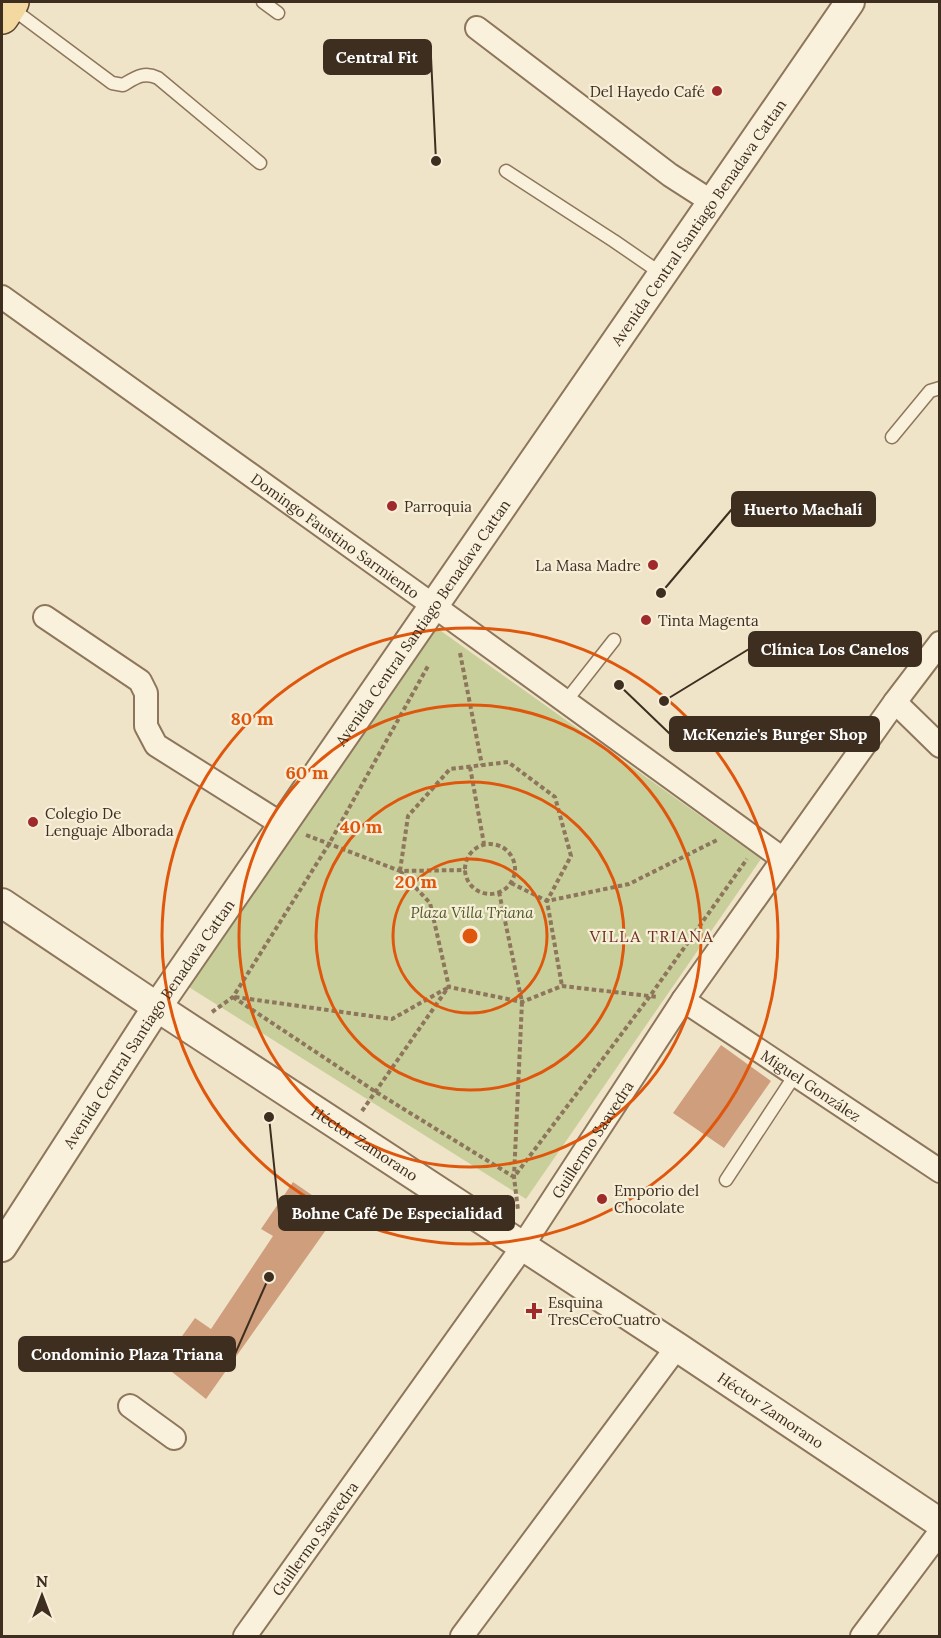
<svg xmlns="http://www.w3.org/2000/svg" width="941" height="1638" viewBox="0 0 941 1638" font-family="Lora,serif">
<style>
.green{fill:#c9cf9b}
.building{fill:#cf9f7d}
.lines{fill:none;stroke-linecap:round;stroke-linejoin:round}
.service-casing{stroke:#8d765c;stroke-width:15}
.minor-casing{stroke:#8d765c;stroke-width:26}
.tertiary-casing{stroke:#8d765c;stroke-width:32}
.primary-casing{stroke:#5b4430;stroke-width:36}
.path{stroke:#8d765c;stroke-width:4;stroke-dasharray:4.5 3;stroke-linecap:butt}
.service{stroke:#faf1dc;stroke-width:12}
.minor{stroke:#faf1dc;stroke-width:22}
.tertiary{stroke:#faf1dc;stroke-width:28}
.primary{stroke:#f3d9a0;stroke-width:33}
.ring{fill:none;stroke:#df570d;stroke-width:3}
.poi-dot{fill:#9e2a2b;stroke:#f7eed8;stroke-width:2}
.labels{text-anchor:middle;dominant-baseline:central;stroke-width:4.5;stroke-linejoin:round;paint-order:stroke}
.poi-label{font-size:15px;fill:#3d2e20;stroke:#f7eed8;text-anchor:start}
.street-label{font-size:15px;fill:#3d2e20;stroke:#f7eed8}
.park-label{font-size:15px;font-style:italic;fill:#4d5a26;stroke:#f7eed8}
.neighbourhood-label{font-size:16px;letter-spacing:1.5px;fill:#6b2e1e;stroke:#f7eed8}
.centre{fill:#df570d;stroke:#f7eed8;stroke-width:3}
.ring-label{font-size:18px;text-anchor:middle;font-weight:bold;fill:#df570d;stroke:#f7eed8;stroke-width:4.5;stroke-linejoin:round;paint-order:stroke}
.leader{fill:none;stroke:#3d2e20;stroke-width:2}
.callout-dot{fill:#3d2e20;stroke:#f7eed8;stroke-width:2}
.callout{fill:#3d2e20;stroke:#3d2e20;stroke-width:2}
.callout-label{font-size:16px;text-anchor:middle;font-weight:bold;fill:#fff}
</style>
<rect width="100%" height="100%" fill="#f0e4c8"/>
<path class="green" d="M413 611 761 859 526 1199 184 984Z"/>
<path class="building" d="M721 1045 771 1081 724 1148 673 1113Z
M293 1182 338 1213 206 1399 162 1364 195 1318 211 1329 273 1236 261 1229Z"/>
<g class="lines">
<defs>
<path id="service" d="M263 2 278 13
M10 7 112 83 123 85C135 78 144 71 158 78L260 163
M506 171 614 241 662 274
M892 437 930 391 940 388
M566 701 614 640
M726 1180 795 1075"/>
<g id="minor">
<path d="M477 28 670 175 712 202"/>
<path id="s1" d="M2 297 434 606 783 859"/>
<path d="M45 617 140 681 146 693V726L156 745 283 825"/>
<path d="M895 702 940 746"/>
<path id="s2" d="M683 1000 940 1171"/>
<path d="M130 1406 174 1438"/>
<path id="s3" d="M245 1636 514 1259 683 1000 895 702 940 643"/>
<path d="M462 1636 677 1347"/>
<path d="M862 1636 940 1532"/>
</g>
<g id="tertiary">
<path id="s4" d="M2 903 157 1007 677 1347 940 1523"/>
<path id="s5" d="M2 1247 157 1007 850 2"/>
</g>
<path id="primary" d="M2 17 12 2"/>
</defs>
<use href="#service" class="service-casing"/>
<use href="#minor" class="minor-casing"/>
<use href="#tertiary" class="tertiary-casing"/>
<use href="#primary" class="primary-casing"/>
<path class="path" d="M460 653 482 765
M470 767 484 844
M306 835 400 871 465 870
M465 869a25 25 0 1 1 50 0a25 25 0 1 1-50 0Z
M400 871 408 816 450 769 508 762 555 797 571 856 547 901 562 986
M400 871 430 903 449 987 522 1002 562 986 658 997
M511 883 547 901 629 884 717 840
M499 892 522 1002 514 1177 518 1210
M233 997 376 1092 514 1177 650 996 747 859
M235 997 392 1019 449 987
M212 1012 233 997 329 844 428 666
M362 1111 447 989"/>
<use href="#service" class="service"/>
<use href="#minor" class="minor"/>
<use href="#tertiary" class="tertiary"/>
<use href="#primary" class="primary"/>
</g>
<g class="ring">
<circle cx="470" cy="936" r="77"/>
<circle cx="470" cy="936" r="154"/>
<circle cx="470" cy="936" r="231"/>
<circle cx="470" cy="936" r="308"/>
</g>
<g class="poi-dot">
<circle cx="717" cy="91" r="6"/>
<circle cx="392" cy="506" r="6"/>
<circle cx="653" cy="565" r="6"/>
<circle cx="646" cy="620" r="6"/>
<circle cx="33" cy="822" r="6"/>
<circle cx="602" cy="1199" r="6"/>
<path d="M531 1302h6v6h6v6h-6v6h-6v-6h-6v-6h6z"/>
</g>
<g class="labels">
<g class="poi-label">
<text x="705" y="91" text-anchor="end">Del Hayedo Café</text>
<text x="404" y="506">Parroquia</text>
<text x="641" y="565" text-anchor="end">La Masa Madre</text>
<text x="658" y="620">Tinta Magenta</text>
<text x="45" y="813">Colegio De<tspan x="45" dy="17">Lenguaje Alborada</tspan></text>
<text x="614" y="1190">Emporio del<tspan x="614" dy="17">Chocolate</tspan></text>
<text x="548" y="1302">Esquina<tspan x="548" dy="17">TresCeroCuatro</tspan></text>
</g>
<g class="street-label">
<text stroke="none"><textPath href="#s5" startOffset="1239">Avenida Central Santiago Benadava Cattan</textPath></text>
<text stroke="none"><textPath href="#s1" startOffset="410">Domingo Faustino Sarmiento</textPath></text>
<text stroke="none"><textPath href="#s5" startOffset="753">Avenida Central Santiago Benadava Cattan</textPath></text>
<text stroke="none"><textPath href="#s5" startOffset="267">Avenida Central Santiago Benadava Cattan</textPath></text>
<text stroke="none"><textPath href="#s2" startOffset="154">Miguel González</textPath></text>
<text stroke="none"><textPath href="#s3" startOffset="606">Guillermo Saavedra</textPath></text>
<text stroke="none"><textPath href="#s4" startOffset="435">Héctor Zamorano</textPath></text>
<text stroke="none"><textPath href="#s4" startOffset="921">Héctor Zamorano</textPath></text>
<text stroke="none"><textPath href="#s3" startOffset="120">Guillermo Saavedra</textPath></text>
</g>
<g class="park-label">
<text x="472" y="912">Plaza Villa Triana</text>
</g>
<g class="neighbourhood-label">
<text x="652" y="936">VILLA TRIANA</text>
</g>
</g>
<circle cx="470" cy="936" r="9" class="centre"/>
<g class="ring-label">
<text x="252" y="725">80 m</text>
<text x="307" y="779">60 m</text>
<text x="361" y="833">40 m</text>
<text x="416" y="888">20 m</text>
</g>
<path class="leader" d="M436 161L431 57M661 593L732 509M664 701L749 649M619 685L670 734M269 1117L279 1213M269 1277L235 1354"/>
<g class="callout-dot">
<circle cx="436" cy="161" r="6"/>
<circle cx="661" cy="593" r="6"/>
<circle cx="664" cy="701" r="6"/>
<circle cx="619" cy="685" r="6"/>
<circle cx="269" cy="1117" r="6"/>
<circle cx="269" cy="1277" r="6"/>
</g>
<g class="callout">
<rect x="324" y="40" width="107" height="34" rx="6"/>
<rect x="732" y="492" width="143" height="34" rx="6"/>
<rect x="749" y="632" width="172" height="34" rx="6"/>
<rect x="670" y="717" width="209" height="34" rx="6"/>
<rect x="279" y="1196" width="235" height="34" rx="6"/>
<rect x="19" y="1337" width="216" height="34" rx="6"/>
</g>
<g class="callout-label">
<text x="377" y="63">Central Fit</text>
<text x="803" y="515">Huerto Machalí</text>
<text x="835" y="655">Clínica Los Canelos</text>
<text x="775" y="740">McKenzie's Burger Shop</text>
<text x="397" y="1219">Bohne Café De Especialidad</text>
<text x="127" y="1360">Condominio Plaza Triana</text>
</g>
<rect width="941" height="1638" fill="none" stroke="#3d2e20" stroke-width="6"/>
<g transform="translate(42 1596)" stroke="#f7eed8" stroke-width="4.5" paint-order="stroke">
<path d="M0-4.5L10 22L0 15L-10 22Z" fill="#3d2e20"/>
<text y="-9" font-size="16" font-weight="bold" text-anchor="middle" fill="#3d2e20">N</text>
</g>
</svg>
